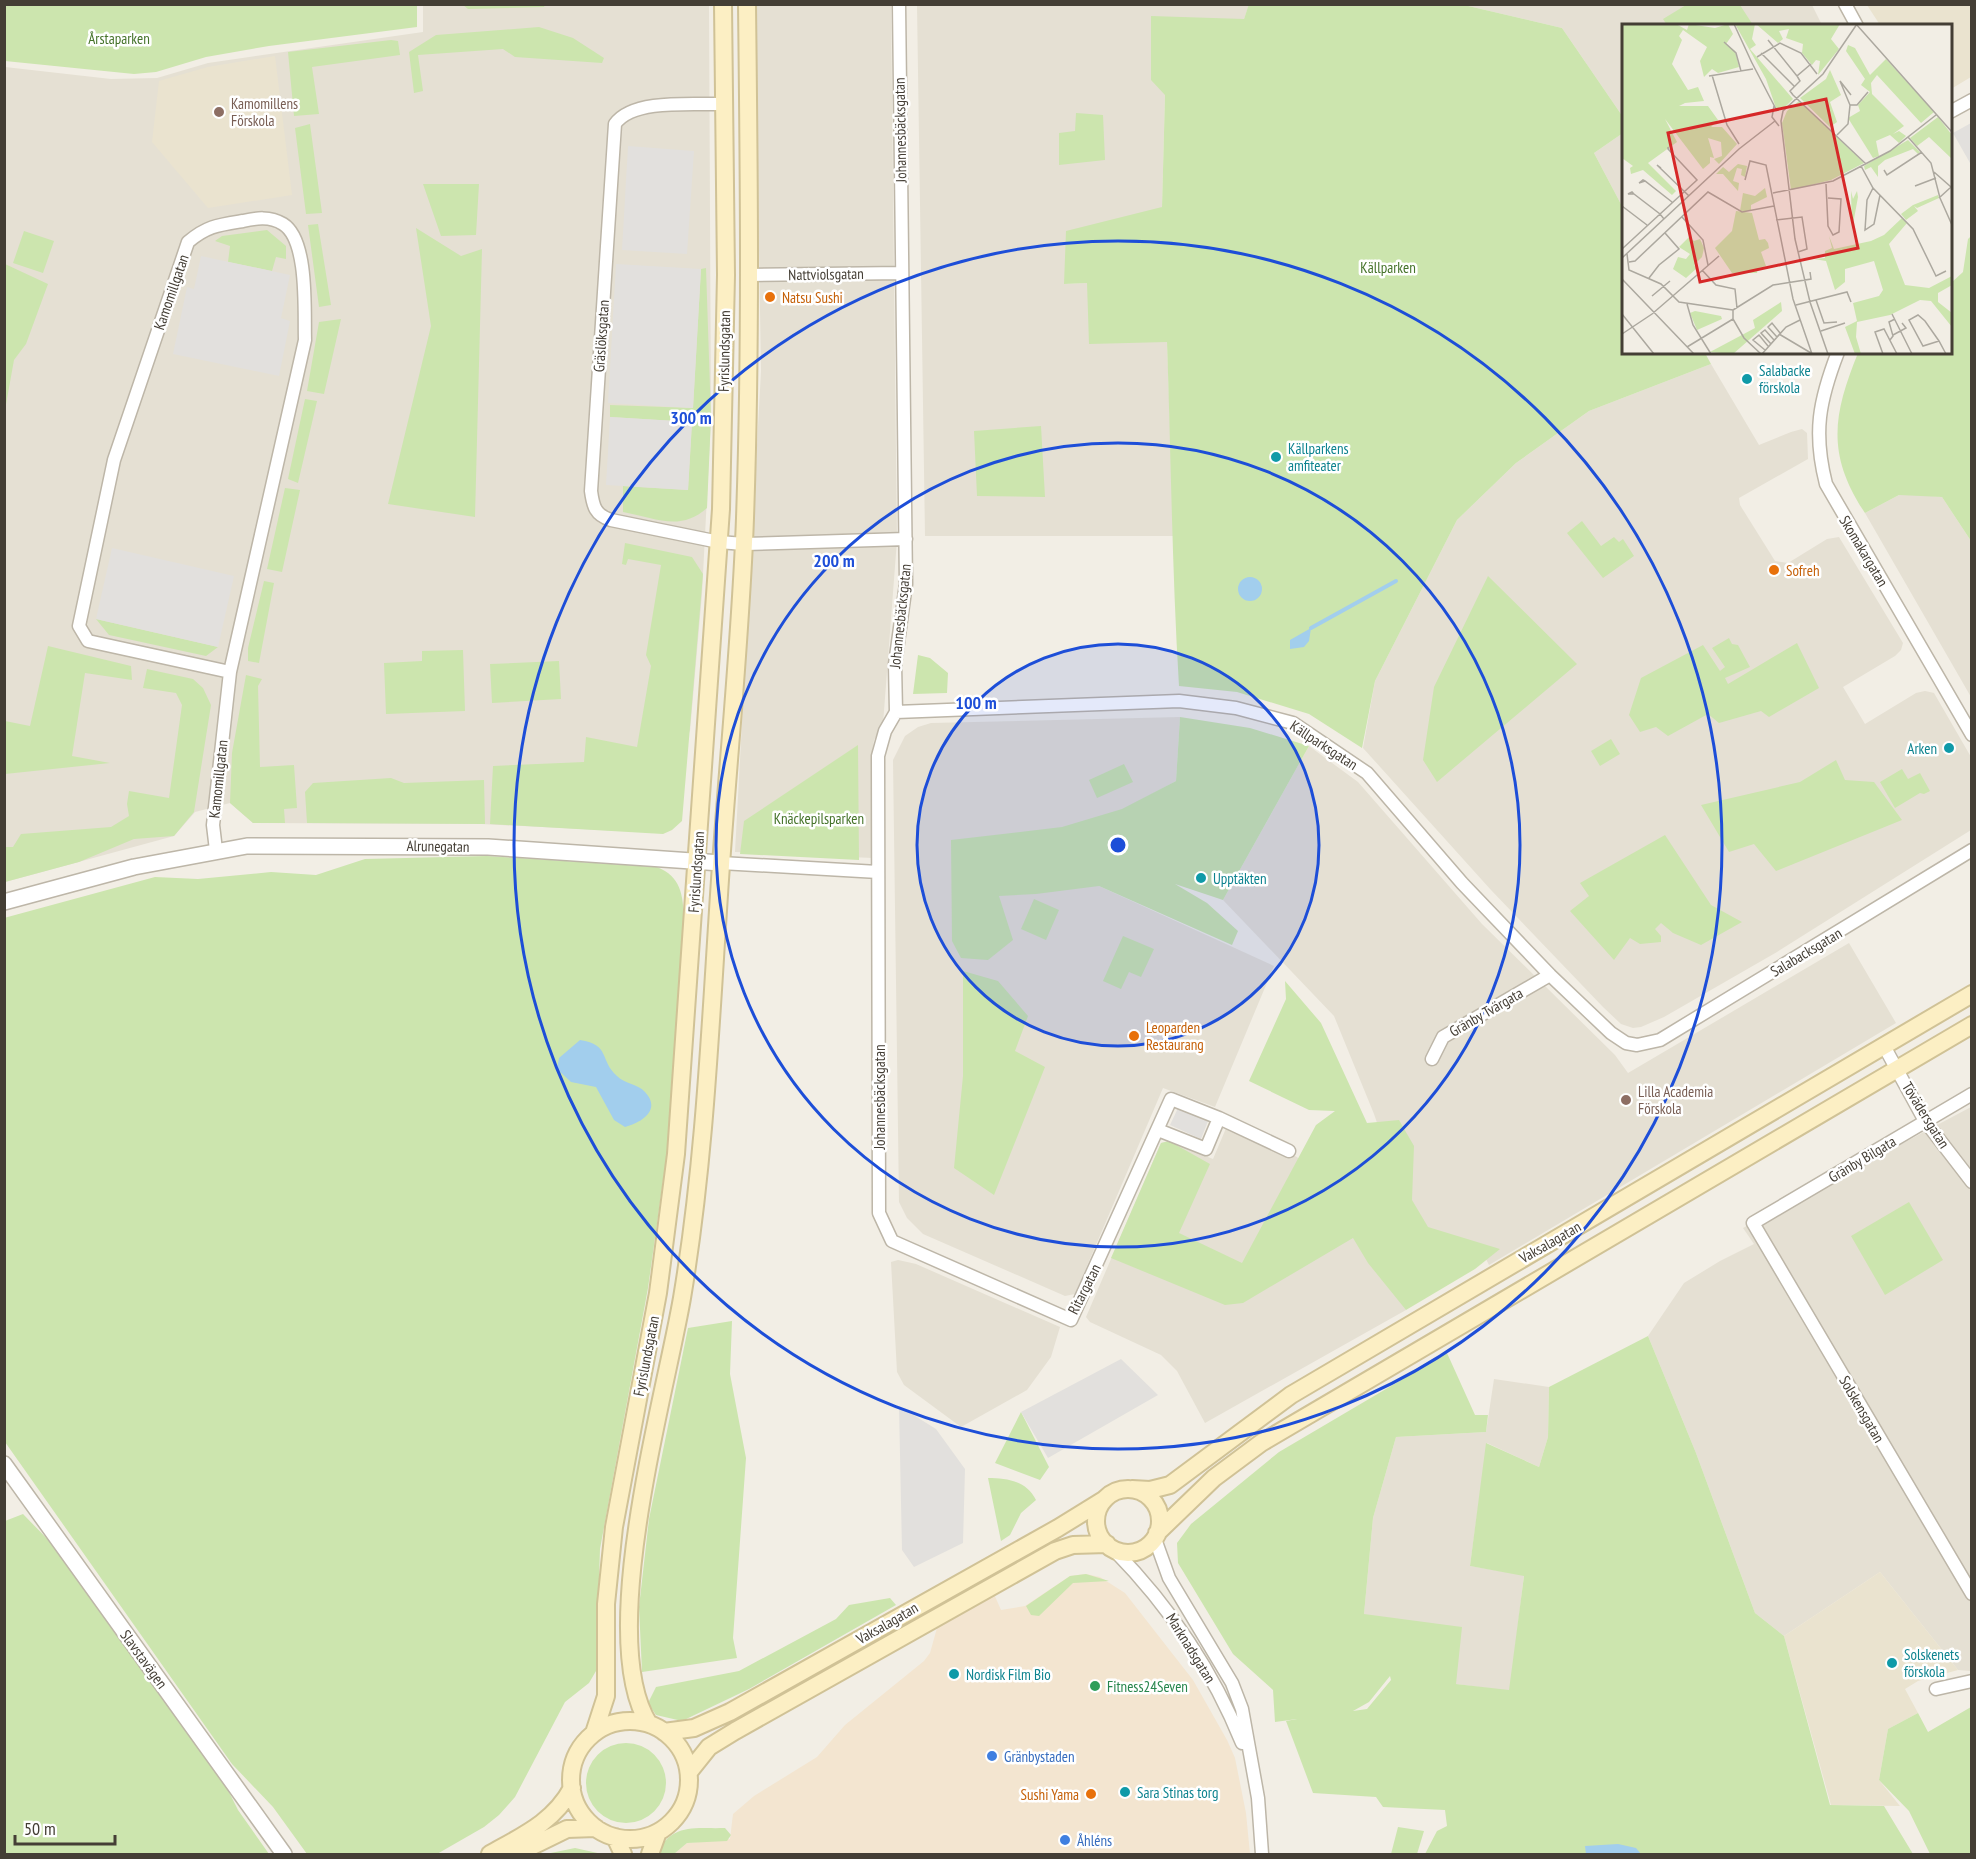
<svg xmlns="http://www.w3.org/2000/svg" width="1976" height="1859" viewBox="0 0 1976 1859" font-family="'PT Sans Narrow',sans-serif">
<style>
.residential{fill:#e5e0d3}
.commercial{fill:#f3e5d0}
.education{fill:#eae3cf}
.green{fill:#cce5ae;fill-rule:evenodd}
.parking{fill:#e2e0dd}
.water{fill:#a2ceed}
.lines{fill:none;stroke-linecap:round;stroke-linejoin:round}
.stream{stroke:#a2ceed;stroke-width:4}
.minor-casing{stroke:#bdb6a8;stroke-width:15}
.tertiary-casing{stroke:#bdb6a8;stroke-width:18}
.secondary-casing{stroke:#d0c296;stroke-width:20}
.minor{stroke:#fff;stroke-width:12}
.tertiary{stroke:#fff;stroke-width:15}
.secondary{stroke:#fcefc4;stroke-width:16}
.ring{fill:none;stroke:#1d4ed8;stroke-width:3}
.education-dot{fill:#8d6e63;stroke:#fff;stroke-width:2}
.food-dot{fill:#e8710a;stroke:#fff;stroke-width:2}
.culture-dot{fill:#0f9aa8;stroke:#fff;stroke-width:2}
.leisure-dot{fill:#2e9e5b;stroke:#fff;stroke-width:2}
.shop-dot{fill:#3f7fe0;stroke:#fff;stroke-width:2}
.labels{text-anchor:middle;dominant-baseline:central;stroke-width:5;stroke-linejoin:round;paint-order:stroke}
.park-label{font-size:15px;fill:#45732a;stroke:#fff}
.education-label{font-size:15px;fill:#785e54;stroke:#fff;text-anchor:start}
.street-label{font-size:15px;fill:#443e35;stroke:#fff}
.food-label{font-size:15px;fill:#c56008;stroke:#fff;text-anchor:start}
.culture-label{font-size:15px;fill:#0d838f;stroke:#fff;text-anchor:start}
.leisure-label{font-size:15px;fill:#27864d;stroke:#fff;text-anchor:start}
.shop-label{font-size:15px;fill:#366cbe;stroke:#fff;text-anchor:start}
.inset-road{fill:none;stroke:#aca89f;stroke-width:1.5}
.view{fill:#d62828;fill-opacity:0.15;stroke:#d62828;stroke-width:3}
.inset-edge{fill:none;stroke:#443e35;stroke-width:3}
.centre{fill:#1d4ed8;stroke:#fff;stroke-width:3}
.ring-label{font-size:18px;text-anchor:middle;font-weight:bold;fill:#1d4ed8;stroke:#fff;stroke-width:5;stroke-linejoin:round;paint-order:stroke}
</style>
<rect width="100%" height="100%" fill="#f2eee5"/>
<path class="residential" d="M423 5H709L711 418 702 594 690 731 621 831 481 824 253 823 230 803 195 812 174 836 5 882V67L111 79 157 78 208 63 423 32Z
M755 5H891L897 540 883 724 874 740 871 757 873 858 735 852 761 371Z
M917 5H1249L1244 19 1165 94 1162 207 1064 284 1087 283 1167 342 1174 536H925Z
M1464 5H1812L1822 25 1624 26 1623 117 1562 28Z
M1623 133V208L1594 153Z
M1711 364 1759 445 1791 432 1802 429 1807 433 1808 459 1739 498 1740 505 1775 561 1788 563 1827 539 1839 537 1903 643 1901 650 1895 656 1843 687 1865 724 1916 693 1925 691 1934 693 1971 757V830L1777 952 1664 1017 1641 1027 1633 1028 1621 1024 1603 1007 1491 890 1363 748 1375 681 1457 520 1516 463 1589 411Z
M1912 494 1942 497 1971 541V697L1865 513 1899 495Z
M1180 717 1176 781 1122 810 1099 886 1274 966 1215 1107 1163 1088 1075 1294 1065 1296 923 1234 907 1218 899 1202 893 760 905 736 918 727 931 723Z
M1309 746 1358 782 1482 924 1615 1055 1628 1073 1849 943 1896 1023 1489 1265 1486 1259 1430 1231 1399 1187 1374 1114 1334 1016 1223 900Z
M1971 1107V1671L1958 1670 1880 1572 1784 1636 1755 1613 1696 1453 1648 1336 1684 1283 1720 1261 1754 1244 1743 1228Z
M1227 1126 1297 1157 1354 1219 1406 1310 1205 1423 1177 1371 1161 1355 1090 1322 1086 1317 1161 1143 1169 1141 1213 1159Z
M898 1260 916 1264 1060 1327 1051 1357 1027 1390 961 1427 904 1385 897 1372 891 1262Z
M1494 1379 1549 1387 1548 1437 1539 1467 1487 1443 1470 1566 1524 1575 1510 1691 1456 1684 1364 1614 1373 1518 1396 1437 1486 1432Z"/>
<path class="commercial" d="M1086 1574 1100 1577 1125 1593 1193 1680 1227 1740 1235 1758 1246 1813 1250 1854H674L687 1843 730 1839 733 1814 754 1796 817 1757 845 1725 924 1661 930 1653 937 1628 994 1594 1001 1610 1025 1606 1070 1576Z"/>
<path class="education" d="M1867 5H1971V77L1951 89 1950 26 1880 25Z
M275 56 292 195 208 208 152 142 159 81 208 67Z
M1880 1572 1958 1670 1918 1681 1905 1689 1918 1713 1888 1729 1879 1780 1900 1806 1831 1805 1784 1636Z"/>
<path class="green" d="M1249 4 1464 5 1562 28 1623 117V133L1594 153 1623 208 1624 352 1705 353 1711 364 1589 411 1516 463 1457 520 1375 681 1362 748 1309 714 1237 692 1179 686C1172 572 1171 457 1167 342L1089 344 1087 283 1064 284 1066 231 1162 207 1165 95 1151 80V16L1244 19Z
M4 5H417V27L269 46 206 57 156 72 134 74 5 61Z
M463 5H545L544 7 468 9Z
M1686 5H1740L1753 25H1667L1663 19Z
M539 27 573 38 604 58 602 63 515 57 503 49 418 55 423 91 414 93 409 52 436 35Z
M391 40 398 41 400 55 312 67 319 114 294 116 288 52Z
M1076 113 1103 115 1105 160 1059 165V133L1075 131Z
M310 124 322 213 306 214 295 128Z
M423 184H479L476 235 441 236Z
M318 224 331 305 319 307 308 225Z
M416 228 461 256 482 249 475 517 388 504 431 326Z
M267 230 286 246V259L276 257 272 271 228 262 230 246 215 241 222 236Z
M24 231 54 241 43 273 13 263Z
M1971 236V541L1942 497 1899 495 1865 513C1826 454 1833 415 1858 353L1950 352 1951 283 1963 272 1968 239Z
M5 264 48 284 26 344 14 360 5 410Z
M706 268 711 418 707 508C680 532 656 518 623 512V486L688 490 692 422 610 417V405L693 408 701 269Z
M341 319 324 394 307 391 319 322Z
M305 399 317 401 298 483 288 479Z
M1041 426 1045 497 977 496 974 431Z
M285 488 300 490 282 572 267 569Z
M1582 521 1601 546 1614 537 1619 542 1623 539 1634 556 1603 578 1567 533Z
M625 543 692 557 703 574 682 821 672 830 663 834 490 824 493 766 584 762 586 737 637 747 651 666 646 655 661 565 628 559 626 565 622 564Z
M1488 576 1577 664 1437 782 1423 760 1434 687Z
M264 581 274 583 259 663 248 661V648Z
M96 619 218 647 206 656 109 635Z
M1729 638 1732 644 1738 645 1750 667 1725 678 1728 684 1797 643 1819 688 1769 717 1761 711 1719 723 1708 714 1668 736 1656 727 1640 732 1629 715 1641 678 1703 645 1720 671 1725 667 1712 648Z
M48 646 131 666 132 680 85 673 72 756 110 763 5 774V721L30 726Z
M463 650 465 711 386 714 384 663 422 661V651Z
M918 655 930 658 948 673 947 693 913 694Z
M559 661 561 699 492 703 490 664Z
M147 669 193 679 203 688 211 705 194 812 174 836 134 839 79 862 5 882V847H13L21 834 111 827 129 816 127 804 129 791 169 798 182 705 176 693 143 688Z
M246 675 262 679 258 686 260 767 294 765 297 808 284 809 285 823H253L230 803 232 753Z
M1180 717 1250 728 1309 746 1223 900 1175 884 1207 903 1238 931 1232 945 1099 886 1036 894 999 896 1013 940 988 960 961 958 952 941 951 840 1062 827 1122 809 1176 781Z
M1611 739 1620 754 1600 766 1591 751Z
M858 745 859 860 740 854 744 821Z
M1836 760 1845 780 1874 782 1902 820 1776 871 1754 844 1729 852 1701 805 1800 782Z
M1124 764 1133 782 1097 798 1089 780Z
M1902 769 1908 779 1920 773 1930 791 1924 794 1920 793 1895 808 1880 782Z
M391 778 404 783 484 780 485 824 307 823 305 792 313 783Z
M1665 835 1711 905 1742 922 1701 945 1673 933 1661 923 1655 929 1661 936V942L1640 944 1630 938 1614 960 1570 911 1589 896 1580 883Z
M487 856 657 867C681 877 683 894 684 919L667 1152 648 1288 600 1549 596 1671 589 1683 565 1702 515 1797 499 1815 484 1827 437 1854H307L273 1807 232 1764 5 1442 4 918 155 877 198 879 271 872 316 875 365 859Z
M1034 899 1059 910 1046 940 1021 929Z
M1123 936 1154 949 1141 977 1129 972 1121 989 1103 981Z
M963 971 998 981 1028 1016 1015 1051 1045 1067 994 1195 954 1168 963 1076Z
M1285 981 1321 1023 1367 1123 1399 1120 1414 1146 1412 1200 1428 1227 1500 1249 1475 1269 1406 1310 1368 1263 1353 1238 1243 1303 1225 1305 1111 1258 1161 1143 1169 1141 1210 1164 1179 1233 1242 1263 1316 1125 1335 1111 1309 1110 1249 1081 1286 999Z
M1909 1202 1943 1260 1885 1295 1851 1236Z
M732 1321 730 1374 746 1458 733 1638 737 1658 642 1672 639 1607 649 1519 688 1328Z
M1648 1336 1696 1453 1755 1613 1784 1636 1830 1805 1884 1806 1913 1854H1425L1437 1831 1447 1826 1445 1810 1383 1807 1376 1797 1313 1793 1286 1721 1297 1719 1275 1722 1273 1690 1233 1654 1178 1563 1177 1543 1191 1524 1279 1452 1447 1353 1475 1415H1488L1486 1432 1396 1437 1373 1518 1364 1614 1462 1627 1456 1684 1509 1690 1524 1576 1470 1566 1486 1443 1539 1467 1548 1437 1549 1387ZM1390 1676 1391 1680 1367 1709 1353 1711 1369 1702Z
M1021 1412 1049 1467 1040 1480 995 1463Z
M988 1478C1007 1478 1027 1481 1036 1500L1021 1513 1010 1535 1001 1541Z
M23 1514 59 1551 225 1784 238 1810 269 1854H5V1521Z
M1086 1574 1109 1581 1073 1583 1039 1616 1031 1615 1026 1606 1070 1576Z
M890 1598 896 1605 749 1689 682 1721 656 1715 648 1703 656 1687 739 1671 836 1619 849 1605Z
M1971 1707V1854H1930L1909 1811 1879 1780 1888 1729 1918 1713 1928 1732Z
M586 1783a40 40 0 1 1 80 0a40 40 0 1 1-80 0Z
M1398 1827 1424 1831 1417 1854H1391Z
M725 1828 731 1835 727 1841 687 1843 674 1854H657C671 1823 695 1829 725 1828Z
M575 1848 602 1854H545H546Z"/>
<path class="parking" d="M1971 123 1972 162 1970 163 1953 133Z
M628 146 694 151 687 254 622 250Z
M201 256 290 275 281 318 290 321 279 376 173 354 187 287 194 289Z
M616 264 701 269 693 408 608 403Z
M610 417 692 422 688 490 606 485Z
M112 548 234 576 218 647 96 619Z
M1178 1108 1208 1121 1201 1139 1170 1125Z
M1121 1359 1158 1395 1048 1458 1021 1412Z
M899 1406 936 1429 965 1469 963 1543 914 1567 902 1550Z"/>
<path class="water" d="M1238 589a12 12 0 1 1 24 0a12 12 0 1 1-24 0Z
M1311 628 1309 641 1304 647 1290 649V640Z
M580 1040C611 1045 599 1060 617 1076 625 1084 638 1084 645 1092 662 1110 641 1123 625 1127L614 1120 596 1087 571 1082 557 1069 559 1058Z
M1618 1844 1636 1848 1641 1854H1586L1585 1846Z"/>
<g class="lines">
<path class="stream" d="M1311 628 1396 581"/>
<defs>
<path id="minor" d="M899 4 906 584 895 664 896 712 885 731 878 756 879 1213 892 1241 1071 1320 1171 1099 1219 1118 1206 1149 1158 1130
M1845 4 1857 26
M725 104C696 105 633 98 615 124L591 491C593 506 595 515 611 520L719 542 744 544 906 539
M1950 112 1972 100
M750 275 902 273
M1838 352C1819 401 1813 433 1826 484L1972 735
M896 712 1179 701 1236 708 1293 723 1367 773 1462 883 1550 975 1611 1033 1626 1043 1637 1045 1660 1040 1972 850
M216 850 213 825 230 672 305 340C304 313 309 240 283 224 270 216 256 218 243 221 218 225 207 226 188 242L114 460 79 626 88 641 230 672
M721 863 878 872
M1884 1046 1925 1121 1972 1182
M1432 1059 1443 1037 1550 975
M1972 1094 1753 1223 1972 1594
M1219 1118 1289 1151
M1155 1539 1169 1578 1232 1683 1242 1709 1258 1798 1262 1854
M1114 1550C1168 1605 1213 1671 1242 1743
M1936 1689 1972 1681"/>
<path id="tertiary" d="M4 902 134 867 247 846 488 847 721 863
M4 1464 284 1854"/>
<path id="secondary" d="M1132 1489 1150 1490 1170 1485 1291 1395 1972 994
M1096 1521a32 32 0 1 1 64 0a32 32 0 1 1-64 0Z
M1157 1533 1214 1478 1261 1443 1972 1025
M571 1780a59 59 0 1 1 118 0a59 59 0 1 1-118 0Z
M649 1724C595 1639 665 1397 682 1298 706 1155 711 1009 721 865 729 749 741 633 745 518 751 347 749 176 747 4
M664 1732 694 1728 730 1712 1058 1528 1105 1499
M594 1733 606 1696V1604L614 1527 658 1293 676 1154 721 509 726 275 723 4
M689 1772 709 1747 735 1731 1055 1551 1073 1545 1107 1544
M615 1837 623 1854
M490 1854C522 1836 554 1822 572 1788
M516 1854 567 1829 596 1828
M650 1854 658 1832"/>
</defs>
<use href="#minor" class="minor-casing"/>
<use href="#tertiary" class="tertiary-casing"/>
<use href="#secondary" class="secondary-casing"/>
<use href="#minor" class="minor"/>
<use href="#tertiary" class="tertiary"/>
<use href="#secondary" class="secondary"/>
</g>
<circle cx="1118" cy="845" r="201" fill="#1d4ed8" fill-opacity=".12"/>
<g class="ring">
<circle cx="1118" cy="845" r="201"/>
<circle cx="1118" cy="845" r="402"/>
<circle cx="1118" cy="845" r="604"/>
</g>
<g class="education-dot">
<circle cx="219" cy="112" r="6"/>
<circle cx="1626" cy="1100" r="6"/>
</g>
<g class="food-dot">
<circle cx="770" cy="297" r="6"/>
<circle cx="1774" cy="570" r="6"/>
<circle cx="1134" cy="1036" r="6"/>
<circle cx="1091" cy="1794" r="6"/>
</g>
<g class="culture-dot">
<circle cx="1747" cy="379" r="6"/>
<circle cx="1276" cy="457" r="6"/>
<circle cx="1949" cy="748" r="6"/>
<circle cx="1201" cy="878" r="6"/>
<circle cx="1892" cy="1663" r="6"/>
<circle cx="954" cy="1674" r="6"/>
<circle cx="1125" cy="1792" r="6"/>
</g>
<circle class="leisure-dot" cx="1095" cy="1686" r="6"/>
<g class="shop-dot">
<circle cx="992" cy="1756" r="6"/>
<circle cx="1065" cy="1840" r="6"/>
</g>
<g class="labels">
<g class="park-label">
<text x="119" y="38">Årstaparken</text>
<text x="1388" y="267">Källparken</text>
<text x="819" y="818">Knäckepilsparken</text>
</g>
<g class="education-label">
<text x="231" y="103">Kamomillens<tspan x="231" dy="17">Förskola</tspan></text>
<text x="1638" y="1091">Lilla Academia<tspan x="1638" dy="17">Förskola</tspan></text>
</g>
<g class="street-label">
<text transform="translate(900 130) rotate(-91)">Johannesbäcksgatan</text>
<text transform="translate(826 274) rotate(-1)">Nattviolsgatan</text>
<text transform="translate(171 292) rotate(-71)">Kamomillgatan</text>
<text transform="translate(601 336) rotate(-86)">Gräslöksgatan</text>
<text transform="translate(724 351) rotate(-89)">Fyrislundsgatan</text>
<text transform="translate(1864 551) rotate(59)">Skomakargatan</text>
<text transform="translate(900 616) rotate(-84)">Johannesbäcksgatan</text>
<text transform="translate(1324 745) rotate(33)">Källparksgatan</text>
<text transform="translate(218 779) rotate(-84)">Kamomillgatan</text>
<text transform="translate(438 846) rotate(1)">Alrunegatan</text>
<text transform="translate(696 872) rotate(-86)">Fyrislundsgatan</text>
<text transform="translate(1806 952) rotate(-31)">Salabacksgatan</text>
<text transform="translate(1486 1012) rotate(-30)">Gränby Tvärgata</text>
<text transform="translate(879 1097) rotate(-90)">Johannesbäcksgatan</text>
<text transform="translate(1926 1115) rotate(58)">Tövädersgatan</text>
<text transform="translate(1862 1159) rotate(-31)">Gränby Bilgata</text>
<text transform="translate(1550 1242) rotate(-30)">Vaksalagatan</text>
<text transform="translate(1084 1289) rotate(-63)">Ritargatan</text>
<text transform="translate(646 1356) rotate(-79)">Fyrislundsgatan</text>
<text transform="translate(1862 1409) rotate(60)">Solskensgatan</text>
<text transform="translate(887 1623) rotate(-30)">Vaksalagatan</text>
<text transform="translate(1191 1648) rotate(58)">Marknadsgatan</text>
<text transform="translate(144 1659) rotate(54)">Slavstavägen</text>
</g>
<g class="food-label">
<text x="782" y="297">Natsu Sushi</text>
<text x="1786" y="570">Sofreh</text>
<text x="1146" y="1027">Leoparden<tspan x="1146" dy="17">Restaurang</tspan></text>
<text x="1079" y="1794" text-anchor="end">Sushi Yama</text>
</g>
<g class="culture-label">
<text x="1759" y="370">Salabacke<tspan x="1759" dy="17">förskola</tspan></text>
<text x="1288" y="448">Källparkens<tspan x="1288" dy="17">amfiteater</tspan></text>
<text x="1937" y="748" text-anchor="end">Arken</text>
<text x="1213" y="878">Upptäkten</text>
<text x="1904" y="1654">Solskenets<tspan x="1904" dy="17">förskola</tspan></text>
<text x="966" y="1674">Nordisk Film Bio</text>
<text x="1137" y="1792">Sara Stinas torg</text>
</g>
<g class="leisure-label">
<text x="1107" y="1686">Fitness24Seven</text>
</g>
<g class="shop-label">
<text x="1004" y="1756">Gränbystaden</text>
<text x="1077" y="1840">Åhléns</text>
</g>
</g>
<g transform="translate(1622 24)">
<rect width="330" height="330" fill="#f2eee5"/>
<path d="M0 0H54L65 6 67 0 93 4 106 0 111 10 104 20 113 27 117 43 96 49 90 45 82 53 78 37 85 23 61 6 57 12 60 16 50 40 66 66 76 63 82 77 63 79 57 82H86L96 96 89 103H100L115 120 97 140 92 135 100 132 99 118 86 114 92 134 88 133V139L81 145 43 95 55 118 26 139 54 167 50 171 21 146 9 150 8 144 11 142 0 134ZM113 0H133L130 15 134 21 128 25 171 75 161 85 154 84 144 55ZM134 0H218L209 15 217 25 196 51 198 37 194 36 190 41 180 29 181 20 164 14 167 5 157 7 161 15 156 19ZM226 21 233 24 248 51 264 35 312 88 299 99 255 51 249 59 250 70 282 102 271 110 277 107 284 112 277 119 268 111 254 117 257 132 251 134 226 94 238 87 236 81 248 68 239 61 243 55 224 27ZM208 46 219 71 208 78 215 98 208 103 178 74 204 55ZM177 77 242 139 209 156 169 166 160 99 165 87ZM316 93 330 111V135L307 113 295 122 288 114ZM286 116 298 128 296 130 291 125 263 136 256 142V153L249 143 243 146 242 142ZM116 140 125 142 123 153 119 151 120 145 115 144 111 157 117 159 116 167 101 150H94L101 143 107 148ZM143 164 145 173 129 181V187H118L121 169 133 172ZM229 167 231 175 235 167 236 173 230 206ZM316 171 317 174 295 184 292 182 296 187 284 196 279 190 291 181ZM114 187 130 189 137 216 143 215 146 219 147 224 139 228 144 242 136 244 135 249H110L93 224 110 207ZM280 194 285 199 267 220 283 261 307 264 330 252V261L316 269V278L330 289V303L309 277 298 276 268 291 235 298 234 313 239 330H233L223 303 235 297 231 279 257 272 261 266 252 237 223 245V258L213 266 204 237 192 235 203 234V227L210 224 207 212 212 225 249 217 262 211ZM67 213 72 217 78 215 82 224 80 233 72 241 75 244 64 254 51 245 56 233 64 235 68 230 57 223ZM159 278 160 287 111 330 88 328 133 304 131 296ZM73 287 99 292 100 295 75 306 68 289Z" fill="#cce5ae"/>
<path class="inset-road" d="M112 0 130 39M234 0 330 108M146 16 175 52M102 18 114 29 119 47M139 29 172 62M135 33 158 19 179 29 195 50M129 37 155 87M90 51 105 101 117 120M87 52 131 45M171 71 244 140M171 71 168 67 178 57 175 52 189 40M228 81H235L246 68M152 82 150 93 157 102M215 111 226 100 228 81 218 57 229 71M286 113 309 139 318 174 330 201M239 142 251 164 291 205 314 252 324 247M39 144 35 141 67 172M262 146 265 151 300 128M312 148 329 163 317 174M123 156 128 137 144 141 171 275 190 330M23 157 17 159 21 156 23 157 50 178M204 160 206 202 211 211 217 208 219 175 206 174M293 162 314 154M251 164 245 176 243 206 252 200 258 171M151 169 211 157 268 127 314 91M12 170H6L10 168 12 170 38 190 42 195M0 182 25 201M60 193 81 216 86 241M154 196 180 193 185 225 176 228M0 225 75 156 46 125V123L47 126M5 230 7 246 39 260 57 278 111 286M0 234 117 125 153 97M7 238 13 237 86 168 120 188 152 182M80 246 94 261 113 265 115 284M27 254 37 241 57 225 43 209M0 255 72 330M30 272 48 257M194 276 202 299 215 298M65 280 71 301 89 330M174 281 225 268 229 278M111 286 151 261 189 255 188 248M111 286V295L122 314 139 330M0 290 32 330M270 290 290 330M199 307 223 299M0 310 30 290 97 232M157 310 189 329M271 311 284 304 280 299M155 313 146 303 150 299 158 309M268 316 271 312 267 298 273 295M317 317 301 322 287 296 296 291 303 297 317 317 324 330M149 320 139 309 143 306 152 316M65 323 111 295M143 326 131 316 137 311 146 322M140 330 164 303 178 296M206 330 188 278 173 215 159 97 161 87 201 50 235 0M261 330 253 308 262 305 275 330"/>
<path class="view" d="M204 75 236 224 78 258 46 109Z"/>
<rect width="330" height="330" class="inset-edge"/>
</g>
<circle cx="1118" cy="845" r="9" class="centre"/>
<g class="ring-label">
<text x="691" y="424">300 m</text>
<text x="834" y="567">200 m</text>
<text x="976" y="709">100 m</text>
</g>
<rect width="1976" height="1859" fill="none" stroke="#443e35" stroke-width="12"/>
<path d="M15 1835v9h100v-9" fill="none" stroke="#443e35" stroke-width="3"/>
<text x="24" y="1835" font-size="18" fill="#443e35" stroke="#ffffff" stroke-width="4.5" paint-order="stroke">50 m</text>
</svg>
